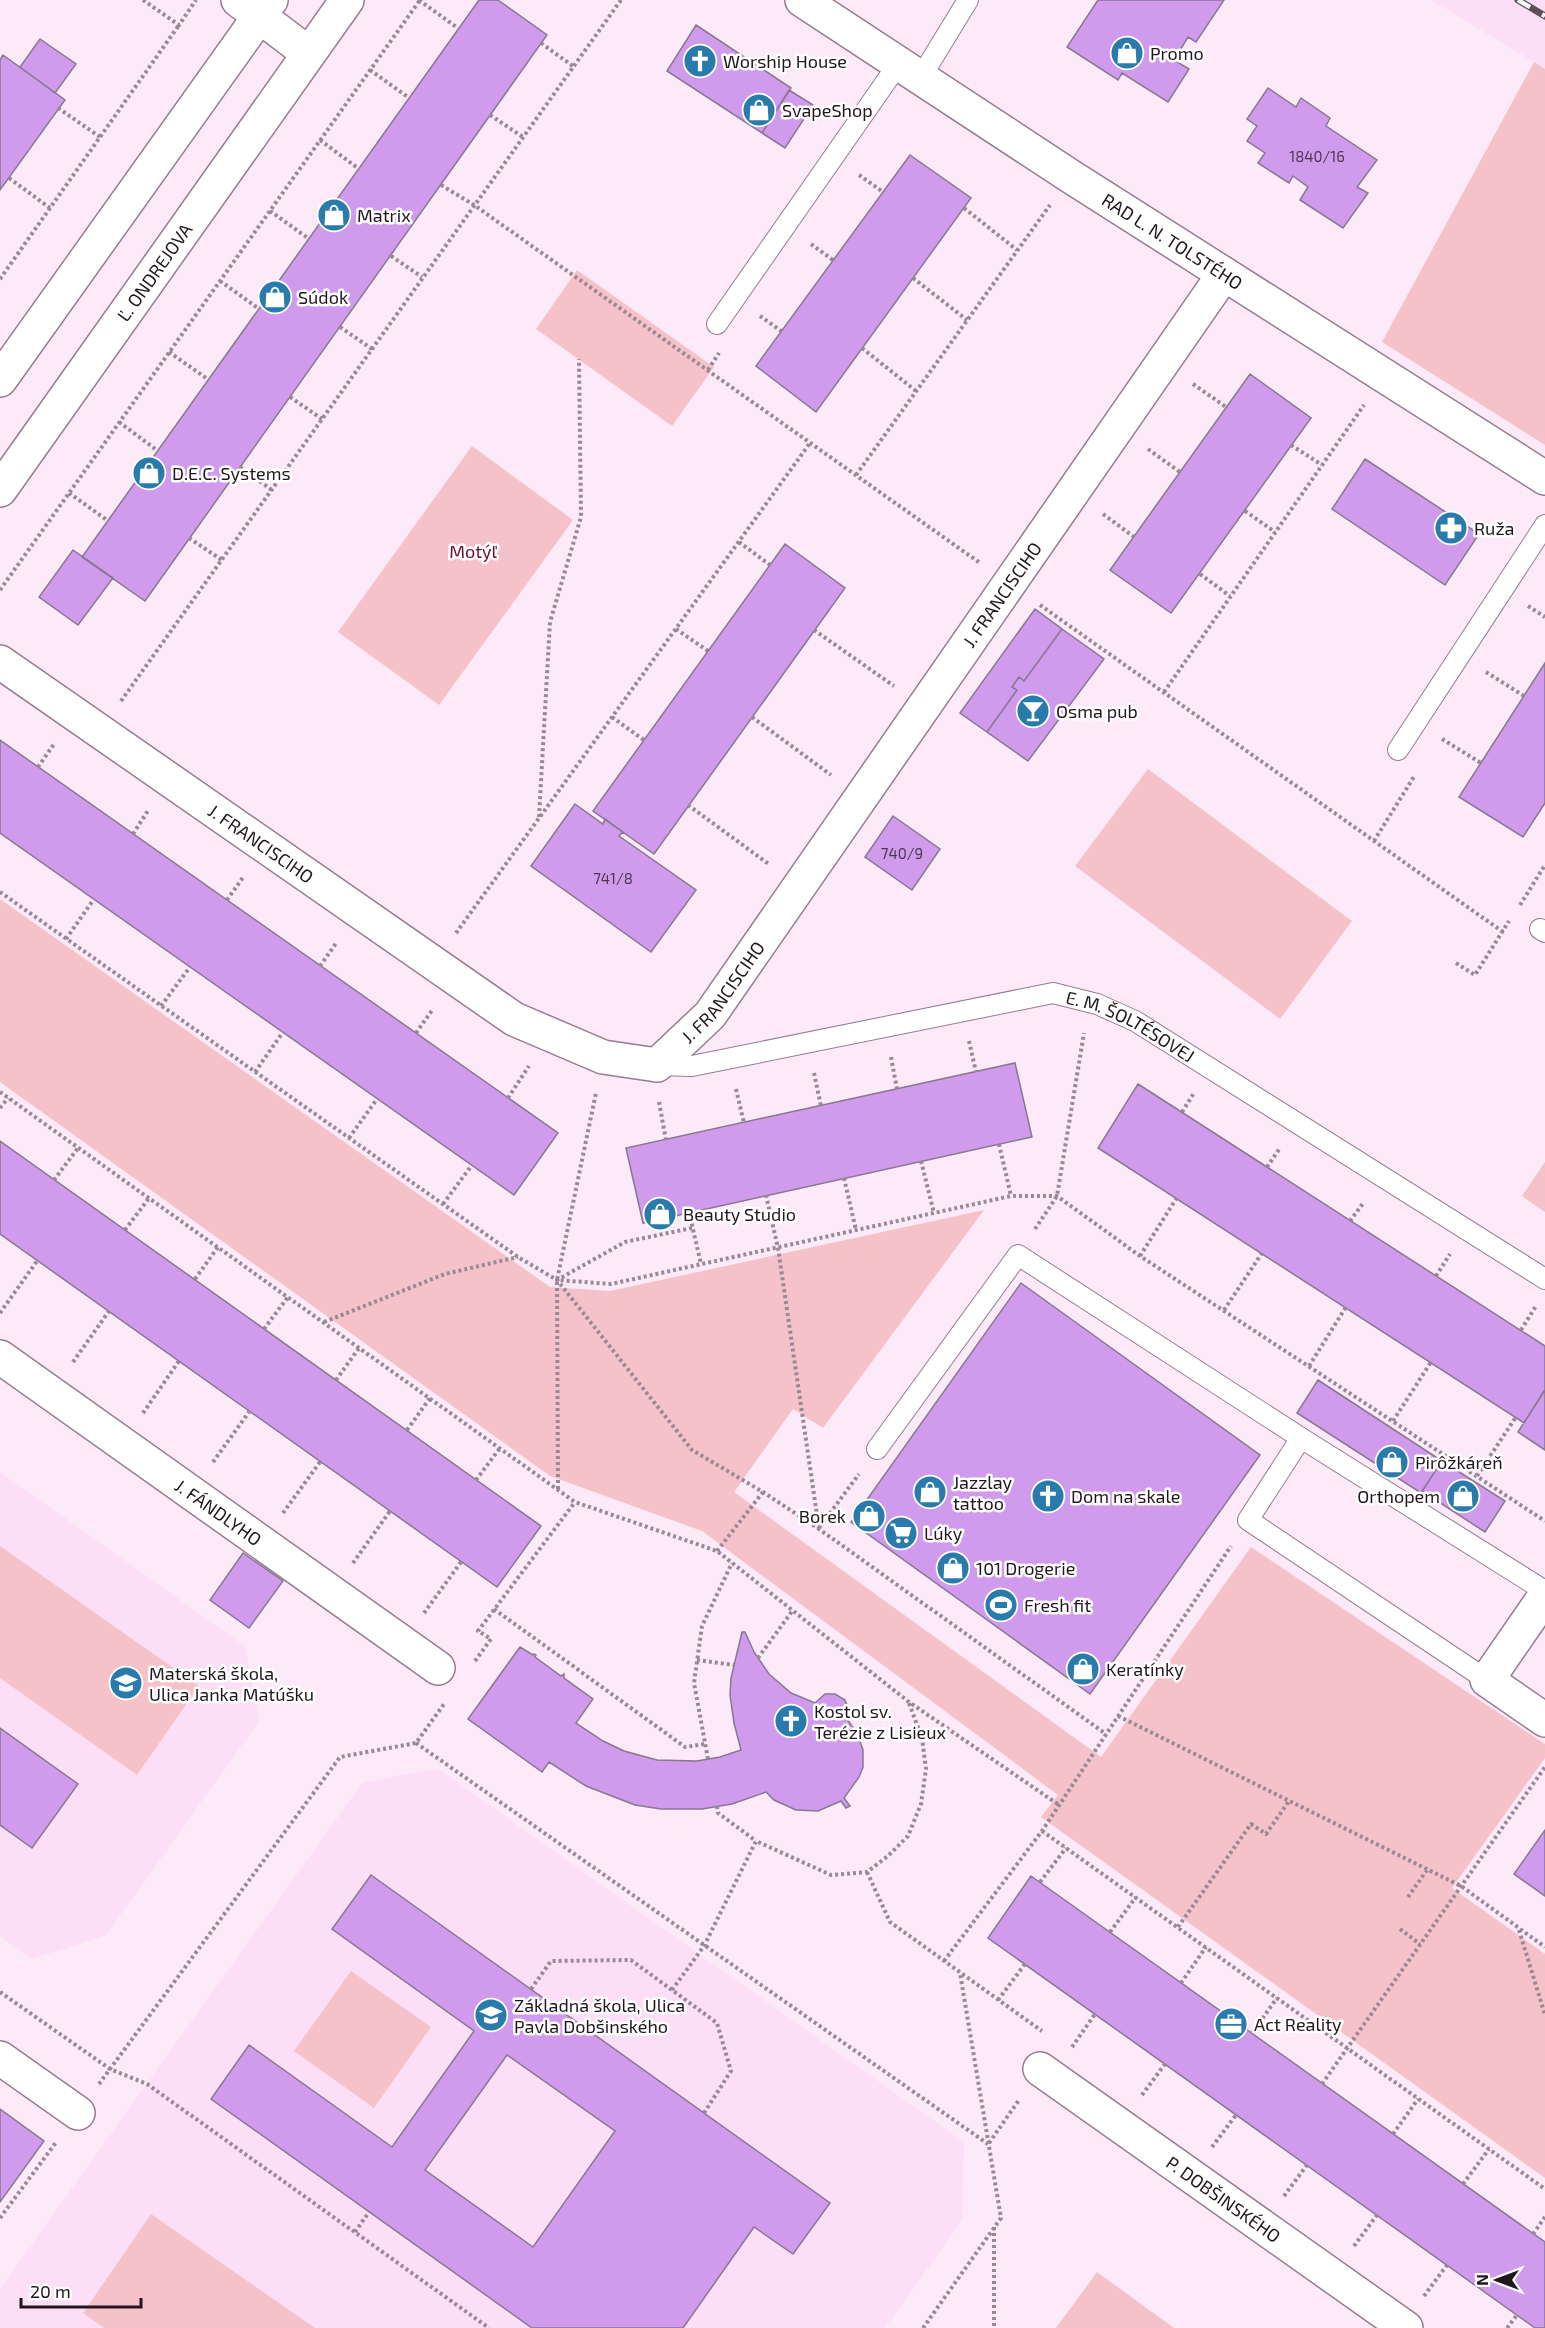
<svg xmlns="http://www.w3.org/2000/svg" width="1545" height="2328" viewBox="0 0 1545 2328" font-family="'Exo 2',sans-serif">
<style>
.built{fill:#fcdff6}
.green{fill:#f6c2c9}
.building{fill:#d19bed;stroke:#887791;stroke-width:1.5;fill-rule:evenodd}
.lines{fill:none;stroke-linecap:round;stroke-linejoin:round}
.lane-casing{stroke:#967c91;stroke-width:22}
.street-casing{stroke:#967c91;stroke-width:36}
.path{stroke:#988995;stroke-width:4;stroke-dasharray:3 3;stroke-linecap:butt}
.lane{stroke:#fff;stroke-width:20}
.street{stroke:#fff;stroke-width:33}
.rail-casing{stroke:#5b4f58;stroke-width:7}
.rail{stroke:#fff;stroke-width:4.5;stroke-dasharray:14;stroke-linecap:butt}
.labels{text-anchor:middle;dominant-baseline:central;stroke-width:5;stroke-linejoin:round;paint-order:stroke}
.number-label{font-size:15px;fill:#4c3752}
.poi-label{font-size:18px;fill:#20161e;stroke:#fff;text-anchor:start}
.street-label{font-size:18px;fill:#20161e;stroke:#fff}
.park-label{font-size:18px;fill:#6a0d2a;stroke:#fff}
</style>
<rect width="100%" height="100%" fill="#fceaf9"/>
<path class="built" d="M1431 0H1545V69L1534 62Z
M0 1472 245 1646 259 1721 106 1935 32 1959 0 1936Z
M437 1768 964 2142 962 2220 885 2328H0V2289L362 1783Z"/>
<path class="green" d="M1534 62 1545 69V445L1382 342Z
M577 270 714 367 672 426 536 329Z
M472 446 573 520 439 705 338 632Z
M1148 769 1352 921 1280 1019 1075 866Z
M0 899 550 1287 610 1291 984 1210 823 1428 793 1409 734 1492 1101 1757 1251 1547 1545 1744V1758L1452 1888 1545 1954V2178L1041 1817 1058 1795 702 1531 550 1476 0 1082Z
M1545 1162V1212L1522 1196Z
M0 1546 199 1686 137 1775 0 1678Z
M351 1971 431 2027 374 2108 294 2051Z
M151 2214 315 2328H104L83 2313Z
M1097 2272 1174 2328H1056Z"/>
<path class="building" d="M479 0H498L547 35 145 601 82 557Z
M1098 0H1224L1196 42 1188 37 1174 60 1189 69 1168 102 1122 73 1118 80 1067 47Z
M696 25 791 88 762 133 667 71Z
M40 39 76 64 55 93 20 67Z
M3 55 65 100 0 190V60Z
M1268 88 1296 107 1301 98 1330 118 1326 126 1377 160 1357 187 1368 193 1343 228 1300 200 1308 187 1293 176 1289 183 1258 163 1265 153 1247 141 1257 126 1247 119Z
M789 90 813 105 785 148 762 133Z
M910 155 971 198 816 412 756 366Z
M1250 374 1311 418 1171 613 1110 570Z
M1365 459 1479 534 1445 585 1332 509Z
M785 544 845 588 654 854 593 811Z
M73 550 113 578 78 625 39 597Z
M1035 609 1062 629 1024 681 1019 677 1012 687 1017 690 987 732 960 713Z
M1062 629 1104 659 1028 761 987 732 1017 690 1012 687 1019 677 1024 681Z
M1545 663V803L1523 837 1459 797Z
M0 740 558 1133 514 1195 0 833Z
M575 804 603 824 605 819 623 832 619 836 696 890 651 952 531 866Z
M893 816 940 849 912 890 865 857Z
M1015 1063 1032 1137 643 1223 626 1148Z
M1138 1084 1545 1346V1390L1524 1423 1098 1148Z
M0 1141 541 1526 497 1587 0 1234Z
M1021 1283 1260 1455 1090 1694 851 1522Z
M1318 1380 1442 1461 1421 1493 1297 1413Z
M1544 1391 1545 1392V1450L1518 1432Z
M1442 1461 1505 1501 1485 1532 1422 1491Z
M243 1553 283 1581 249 1628 210 1600Z
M742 1632H745L754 1652 769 1674 791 1693 815 1703 825 1694H835L845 1700 849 1710 847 1719 857 1733 863 1750V1767L859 1777 844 1798 850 1806 846 1808 841 1801 818 1811 796 1810 774 1800 766 1792 732 1804 702 1809H661L635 1805 586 1786 549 1762 542 1772 468 1719 520 1647 533 1655 534 1654 536 1655 535 1657 561 1676 564 1674V1678L593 1699 576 1723 603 1741 624 1751 657 1760 697 1761 720 1757 741 1750 734 1723 730 1695 731 1678Z
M0 1728 78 1784 32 1848 0 1825Z
M1545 1830V1896L1514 1874Z
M371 1875 830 2203 793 2254 754 2227 683 2328H532L211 2099 249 2045 392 2147 474 2031 332 1929ZM507 2055 615 2131 533 2247 425 2170Z
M1031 1876 1545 2242V2328H1535L988 1938Z
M0 2109 44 2141 0 2202Z"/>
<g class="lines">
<defs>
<g id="lane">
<path d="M921 77 968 0"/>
<path d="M717 324 899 63"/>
<path d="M1398 750 1545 525"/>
<path d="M1540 929 1545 932"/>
<path id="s1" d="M657 1065 692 1066 1053 993 1097 1004 1135 1021 1545 1279"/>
<path d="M877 1449 1018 1255 1301 1438"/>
<path d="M1487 1680 1248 1520 1301 1438 1545 1591"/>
</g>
<g id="street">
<path d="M238 0 308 53"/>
<path id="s2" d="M802 0 1070 176 1545 478"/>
<path d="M0 380 271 0"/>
<path id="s3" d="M0 490 347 0"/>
<path id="s4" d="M0 662 514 1019 603 1057 657 1065 710 1015 1224 274"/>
<path id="s5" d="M0 1357 438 1668"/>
<path d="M1545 1596 1487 1680 1545 1720"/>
<path d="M0 2058 78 2113"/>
<path id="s6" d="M1040 2069 1406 2328"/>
</g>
</defs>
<use href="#lane" class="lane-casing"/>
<use href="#street" class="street-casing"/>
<path class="path" d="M143 0 179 25 196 0
M419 0 459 29
M541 43 573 66
M370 70 409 98
M58 108 100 137
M490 115 523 137
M320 140 359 169
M859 175 883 192
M9 178 50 208
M441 185 474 205 980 563
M964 208 1017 250
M270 211 309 239
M811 244 833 260
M391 256 422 277
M913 278 967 320
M0 279 179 25
M220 281 259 309
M760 316 781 331
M340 327 372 349
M862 348 916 391
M169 352 209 380
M708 370 719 353
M1193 384 1226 407
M290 397 322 419
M119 422 158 451
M1291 445 1322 465
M1148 449 1180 472
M240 467 272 490
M856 475 1050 205
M69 493 108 521
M1245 511 1275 532
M1103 514 1134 537
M189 538 222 560
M739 542 770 565
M1200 574 1230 596
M0 590 420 0
M1040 605 1503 932
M1528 606 1545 617
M676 629 708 651
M814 630 894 686
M1486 672 1524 696
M1164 692 1364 405
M121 701 621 0
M612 717 644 740
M752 717 831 775
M1442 739 1481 763
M38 767 54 744
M688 805 770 865
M539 817 550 622 581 517 579 359
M133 834 149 809
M1374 841 1415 775
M0 892 518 1257 557 1280 692 1450 763 1492 819 1529 1106 1734
M227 900 244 876
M1520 905 1545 865
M456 933 810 443
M66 939 94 899
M1456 963 1475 975 1509 921
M320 966 337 942
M161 1006 190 967
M416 1033 433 1009
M969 1041 976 1072
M891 1057 897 1089
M255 1072 283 1032
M814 1073 821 1106
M736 1089 744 1123
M0 1092 575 1502 717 1551 909 1702 1059 1805
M508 1098 529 1066
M659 1102 666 1140
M0 1108 8 1098
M1182 1112 1194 1093
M349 1138 377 1099
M999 1144 1011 1196
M921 1161 934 1213
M1267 1167 1280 1148
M844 1178 856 1230
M54 1180 78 1148
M766 1195 778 1248 819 1529
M443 1204 472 1165
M689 1212 701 1264
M1350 1221 1364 1202
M692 1228 625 1242 557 1280 611 1284 1011 1196H1057L1140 1256 1545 1521
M1035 1229 1057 1196 1084 1033
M125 1230 149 1198
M1140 1256 1176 1199
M1436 1276 1450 1254
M195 1279 218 1247
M1224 1310 1262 1253
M0 1313 37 1261
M324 1322 445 1274 518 1257
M264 1329 288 1297
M1521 1330 1536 1306
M73 1362 109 1311
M1309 1366 1346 1307
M336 1380 359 1348
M143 1413 179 1361
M1393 1421 1431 1362
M407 1430 430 1398
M213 1462 249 1412
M1477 1476 1516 1417
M476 1480 500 1448
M558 1489 557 1280 596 1093
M283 1513 320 1462
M819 1528 859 1474
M717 1551 763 1492
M353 1563 390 1511
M494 1609 685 1747 705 1744
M424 1613 461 1562
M758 1658 793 1610
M697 1660 734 1665
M475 1661 491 1639 478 1631 575 1502
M1118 1716 1461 1886 1545 1947
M416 1743 988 2144
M708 1759 694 1683 702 1626 732 1563
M717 1806 718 1813 756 1841
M1042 1831 1545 2189
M867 1872 890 1922 1042 2031
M1040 1882 1066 1848
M1408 1897 1427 1870
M1178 1927 1251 1824 1266 1834 1289 1801
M1400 1929 1420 1944
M1519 1930 1545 2015
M1110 1932 1136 1897
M944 1961 1042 1831 1231 1546
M1181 1983 1206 1947
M531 1989 551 1961 631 1960 717 2023 731 2071 704 2113
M672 1990 704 1946 756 1841 831 1875 867 1872 888 1856 908 1836 921 1804 926 1769 922 1738 909 1703
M0 1992 110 2069 147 2084 489 2328
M998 2000 1025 1964
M1252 2033 1277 1998
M1072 2047 1095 2014
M99 2084 340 1757 416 1743 444 1704
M1322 2084 1545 1767
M1142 2095 1165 2064
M1393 2134 1418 2099
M989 2143 1019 2100
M1212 2147 1236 2115
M1463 2184 1489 2149
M1284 2196 1307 2165
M0 2218 57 2141
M994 2227V2328
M355 2232 369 2212
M1533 2234 1545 2217
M1354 2246 1377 2215
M1424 2296 1447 2265
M923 2328 1001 2218 960 1973
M1507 2328 1517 2315"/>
<use href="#lane" class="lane"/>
<use href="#street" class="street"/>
<defs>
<path id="rail" d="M1518 0 1545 16"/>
</defs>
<use href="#rail" class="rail-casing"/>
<use href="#rail" class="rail"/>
</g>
<defs>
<symbol id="shop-disc" viewBox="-11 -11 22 22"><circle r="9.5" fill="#287bab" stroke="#fff"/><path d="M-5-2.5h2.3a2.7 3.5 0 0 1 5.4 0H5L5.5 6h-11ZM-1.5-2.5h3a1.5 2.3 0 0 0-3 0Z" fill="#fff"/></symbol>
<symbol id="church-disc" viewBox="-11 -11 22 22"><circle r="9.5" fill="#287bab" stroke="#fff"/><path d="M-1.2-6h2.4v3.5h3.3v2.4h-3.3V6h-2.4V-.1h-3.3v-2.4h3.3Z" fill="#fff"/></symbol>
<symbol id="pharmacy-disc" viewBox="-11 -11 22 22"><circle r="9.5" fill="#287bab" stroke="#fff"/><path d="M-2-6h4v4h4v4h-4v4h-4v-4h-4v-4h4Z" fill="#fff"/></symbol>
<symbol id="bar-disc" viewBox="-11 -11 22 22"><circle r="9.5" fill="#287bab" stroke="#fff"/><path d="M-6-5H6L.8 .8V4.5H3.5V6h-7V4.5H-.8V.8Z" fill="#fff"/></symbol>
<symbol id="supermarket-disc" viewBox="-11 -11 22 22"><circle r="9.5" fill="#287bab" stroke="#fff"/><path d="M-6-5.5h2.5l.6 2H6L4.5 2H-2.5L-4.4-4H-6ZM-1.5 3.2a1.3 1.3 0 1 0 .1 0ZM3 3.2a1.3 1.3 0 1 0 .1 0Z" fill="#fff"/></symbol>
<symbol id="stadium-disc" viewBox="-11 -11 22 22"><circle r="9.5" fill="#287bab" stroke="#fff"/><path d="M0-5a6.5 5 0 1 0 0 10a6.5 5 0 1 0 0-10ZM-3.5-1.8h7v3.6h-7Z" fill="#fff"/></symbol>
<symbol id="school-disc" viewBox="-11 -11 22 22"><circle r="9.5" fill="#287bab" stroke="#fff"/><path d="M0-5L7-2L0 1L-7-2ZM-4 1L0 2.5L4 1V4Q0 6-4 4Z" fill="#fff"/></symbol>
<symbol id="office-disc" viewBox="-11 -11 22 22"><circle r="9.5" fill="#287bab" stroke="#fff"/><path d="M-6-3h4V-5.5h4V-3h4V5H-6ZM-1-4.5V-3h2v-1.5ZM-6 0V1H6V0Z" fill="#fff"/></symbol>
</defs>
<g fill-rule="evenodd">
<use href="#shop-disc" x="1108" y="34" width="38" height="38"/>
<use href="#church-disc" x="681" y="42" width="38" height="38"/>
<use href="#shop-disc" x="740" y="91" width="38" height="38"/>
<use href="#shop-disc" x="315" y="196" width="38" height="38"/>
<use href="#shop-disc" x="256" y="278" width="38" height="38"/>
<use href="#shop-disc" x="130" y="454" width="38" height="38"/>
<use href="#pharmacy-disc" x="1432" y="509" width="38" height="38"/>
<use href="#bar-disc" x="1014" y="692" width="38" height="38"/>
<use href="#shop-disc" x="641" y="1195" width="38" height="38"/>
<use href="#shop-disc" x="1373" y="1443" width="38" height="38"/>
<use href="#shop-disc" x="911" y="1473" width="38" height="38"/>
<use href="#church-disc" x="1029" y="1477" width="38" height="38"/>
<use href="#shop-disc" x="1444" y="1477" width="38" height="38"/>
<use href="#shop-disc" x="850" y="1497" width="38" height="38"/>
<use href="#supermarket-disc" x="882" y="1514" width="38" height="38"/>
<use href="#shop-disc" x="934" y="1549" width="38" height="38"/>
<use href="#stadium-disc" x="982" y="1586" width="38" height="38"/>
<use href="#shop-disc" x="1064" y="1650" width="38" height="38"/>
<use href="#school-disc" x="107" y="1664" width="38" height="38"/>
<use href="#church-disc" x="772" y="1702" width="38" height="38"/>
<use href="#school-disc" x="472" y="1996" width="38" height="38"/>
<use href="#office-disc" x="1212" y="2005" width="38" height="38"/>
</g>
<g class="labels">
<g class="number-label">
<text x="1317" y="156">1840/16</text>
<text x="902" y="853">740/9</text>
<text x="613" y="878">741/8</text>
</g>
<g class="poi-label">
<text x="1150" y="53">Promo</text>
<text x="723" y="61">Worship House</text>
<text x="782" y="110">SvapeShop</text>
<text x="357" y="215">Matrix</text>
<text x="298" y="297">Súdok</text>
<text x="172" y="473">D.E.C. Systems</text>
<text x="1474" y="528">Ruža</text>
<text x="1056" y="711">Osma pub</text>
<text x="683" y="1214">Beauty Studio</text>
<text x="1415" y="1462">Pirôžkáreň</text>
<text x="953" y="1482">Jazzlay<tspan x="953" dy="21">tattoo</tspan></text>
<text x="1071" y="1496">Dom na skale</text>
<text x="1440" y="1496" text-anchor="end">Orthopem</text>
<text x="846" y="1516" text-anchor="end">Borek</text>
<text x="924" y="1533">Lúky</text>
<text x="976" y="1568">101 Drogerie</text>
<text x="1024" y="1605">Fresh fit</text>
<text x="1106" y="1669">Keratínky</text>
<text x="149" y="1673">Materská škola,<tspan x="149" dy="21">Ulica Janka Matúšku</tspan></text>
<text x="814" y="1711">Kostol sv.<tspan x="814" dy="21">Terézie z Lisieux</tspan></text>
<text x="514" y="2005">Základná škola, Ulica<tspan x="514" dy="21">Pavla Dobšinského</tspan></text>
<text x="1254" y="2024">Act Reality</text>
</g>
<g class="street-label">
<text stroke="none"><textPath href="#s2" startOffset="442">RAD L. N. TOLSTÉHO</textPath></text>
<text stroke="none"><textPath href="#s3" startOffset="267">Ľ. ONDREJOVA</textPath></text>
<text stroke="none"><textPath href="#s4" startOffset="1362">J. FRANCISCIHO</textPath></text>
<text stroke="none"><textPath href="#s4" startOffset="318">J. FRANCISCIHO</textPath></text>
<text stroke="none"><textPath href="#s4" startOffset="876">J. FRANCISCIHO</textPath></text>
<text stroke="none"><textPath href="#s1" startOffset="488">E. M. ŠOLTÉSOVEJ</textPath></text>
<text stroke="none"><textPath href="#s5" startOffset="268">J. FÁNDLYHO</textPath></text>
<text stroke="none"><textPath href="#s6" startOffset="225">P. DOBŠINSKÉHO</textPath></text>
</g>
<g class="park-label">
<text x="473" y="551">Motýľ</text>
</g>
</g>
<g transform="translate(1497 2280) rotate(270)" stroke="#ffffff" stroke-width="4.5" paint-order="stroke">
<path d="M0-4.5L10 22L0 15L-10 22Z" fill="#20161e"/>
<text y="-9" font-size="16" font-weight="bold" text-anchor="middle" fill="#20161e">N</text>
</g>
<path d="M21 2298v9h120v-9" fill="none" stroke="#20161e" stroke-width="3"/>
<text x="30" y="2298" font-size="18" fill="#20161e" stroke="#ffffff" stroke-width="4.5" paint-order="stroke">20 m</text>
</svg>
